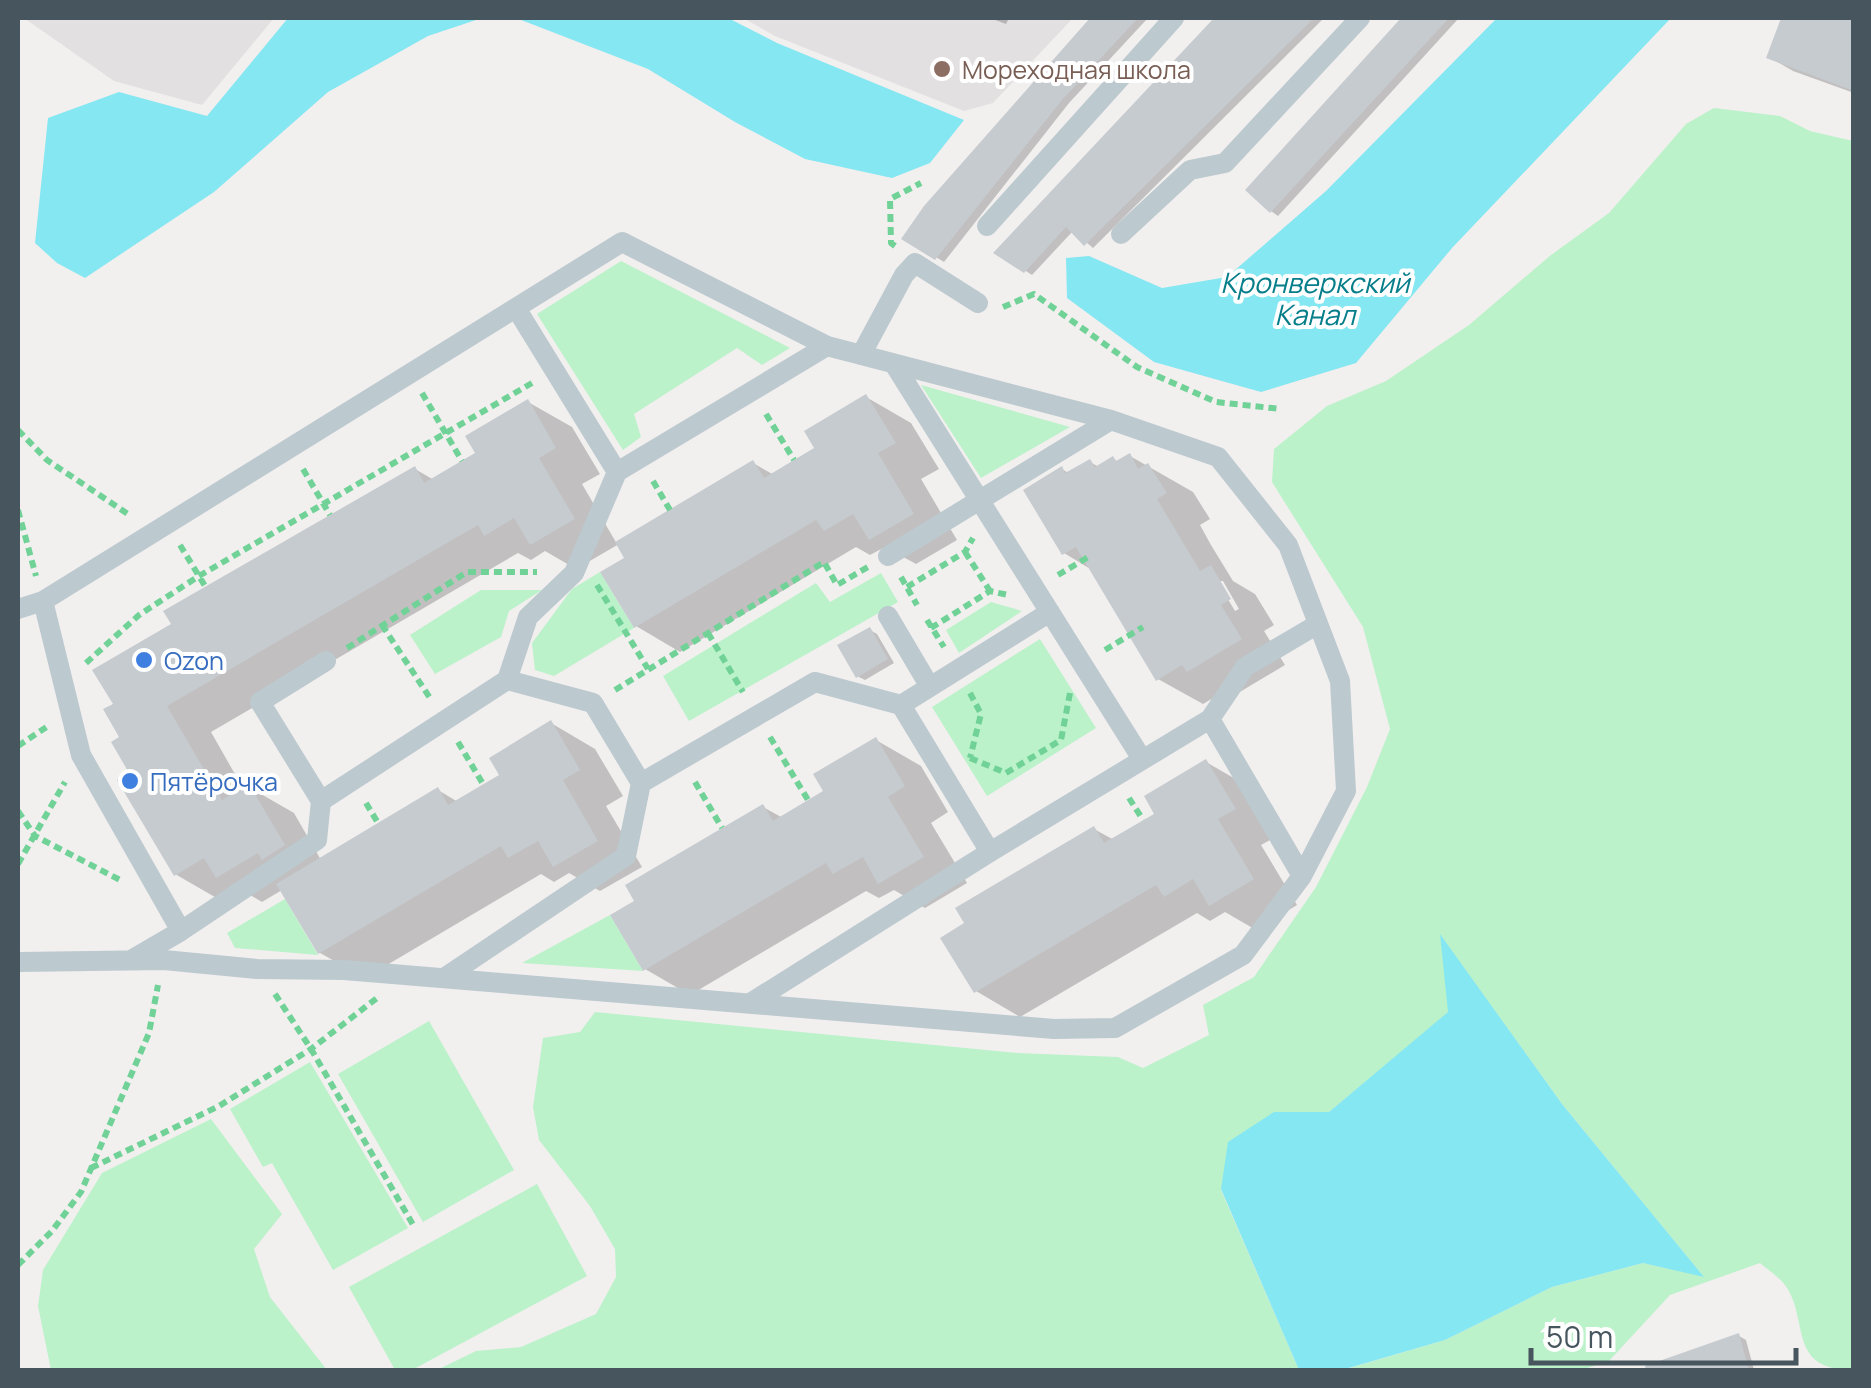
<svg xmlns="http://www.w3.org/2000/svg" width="1871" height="1388" viewBox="0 0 1871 1388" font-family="Manrope,sans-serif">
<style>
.education{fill:#e3e0e1}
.green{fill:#bbf2ca}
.water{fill:#85e7f1}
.shadow{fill:#0003;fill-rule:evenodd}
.building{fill:#c6cbcf}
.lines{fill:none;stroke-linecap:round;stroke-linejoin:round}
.path{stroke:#70d297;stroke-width:6;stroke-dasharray:8 5;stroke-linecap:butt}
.lane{stroke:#bcc9cf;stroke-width:20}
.education-dot{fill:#8d6e63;stroke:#fff;stroke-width:4}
.shop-dot{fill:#3f7fe0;stroke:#fff;stroke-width:4}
.labels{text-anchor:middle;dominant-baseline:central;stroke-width:8;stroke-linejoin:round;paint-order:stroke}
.education-label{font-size:25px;fill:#785e54;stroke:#fff;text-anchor:start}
.shop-label{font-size:25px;fill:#366cbe;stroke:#fff;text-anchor:start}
.water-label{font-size:28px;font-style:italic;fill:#067e8a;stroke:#fff}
</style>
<rect width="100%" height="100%" fill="#f2efef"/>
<path class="education" d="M24 18H274L202 105 114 81Z
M743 18H1073L993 103 964 111 775 36Z"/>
<path class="green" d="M1714 108 1780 116 1810 131 1853 141V1370C1786 1370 1810 1319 1785 1285 1779 1277 1768 1270 1760 1263L1670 1295 1608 1362 1580 1370H1322H1343L1445 1340 1552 1287 1643 1263 1703 1276 1562 1104 1441 936 1449 1012 1329 1112H1274L1221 1190 1299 1370H437L476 1351 521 1347 596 1314 616 1277 615 1249 590 1206 539 1140 533 1107 543 1038 580 1032 595 1012 1017 1053 1118 1057 1143 1068 1209 1035 1203 1005 1254 977 1316 887 1367 787 1390 729 1363 627 1272 482 1274 449 1327 406 1386 381 1469 325 1551 255 1609 213 1686 124Z
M621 261 790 348 762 365 737 348 634 414 641 437 623 450 537 314Z
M921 385 1070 427 981 478Z
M600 572 634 628 554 676 535 670 532 643 572 589Z
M881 573 898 602 689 721 663 676 816 583 830 602Z
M481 590H542L509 611 501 637 435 674 410 635Z
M991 602 1022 611 959 653 946 630Z
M1040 639 1096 728 987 796 932 707Z
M285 899 318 955 235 948 227 933Z
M610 915 643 971 522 963Z
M429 1021 514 1170 423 1222 338 1074Z
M310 1062 408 1228 333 1270 272 1163 263 1167 230 1109Z
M211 1119 282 1214 254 1249 270 1297 327 1370H51L38 1306 43 1270 102 1173Z
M537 1184 587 1276 412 1370H395L349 1287Z"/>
<path class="water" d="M288 18H482L428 36 328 92 214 192 85 278 57 263 35 243 48 118 119 92 207 116Z
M516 18H728L777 43 964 120 930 163 892 178 805 159 735 122 648 69Z
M1497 18H1671L1452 248 1356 363 1261 392 1154 362 1067 298 1066 258 1089 256 1162 288 1227 277 1326 191Z
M1440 934 1562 1104 1704 1277 1643 1263 1552 1287 1445 1340 1342 1370H1299L1221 1189 1228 1142 1274 1112H1329L1448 1012Z"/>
<path class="shadow" d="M990 18H1009L1006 24Z
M1094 18H1148L1069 103 944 262 905 238 1037 78Z
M1217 18H1324L1093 248 1073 231 1032 275 997 252Z
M1404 18H1459L1278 216 1271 211 1249 190Z
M1784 18H1840L1854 22V93L1793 71 1769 57Z
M866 397 911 423 939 469 921 479 957 540 916 564 885 547 870 555 856 547 680 652 636 626 628 559 619 544 576 569 545 551 531 560 518 553 211 732 244 790 249 787 294 813 321 860 438 790 458 802 502 776 551 723 595 749 623 796 606 806 642 867 600 891 569 873 554 882 541 874 365 978 320 953 282 890 262 902 240 889 220 900 175 874 133 774 116 704 175 625 415 469 434 480 478 454 528 402 572 427 600 474 582 484 617 544 753 463 774 475 818 449Z
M1130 456 1193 492 1210 519 1200 525 1211 545 1233 581 1255 594 1274 625 1264 631 1285 665 1233 696 1225 691 1203 704 1158 679 1092 570 1064 553 1062 469 1070 474 1090 462 1099 467 1113 459 1119 462ZM1217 581H1223L1239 609 1235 611Z
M870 630 877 634 894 663 865 680 857 676Z
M876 740 921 766 948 812 931 823 967 883 925 908 894 890 879 898 866 891 690 995 645 969 763 807 783 818 827 792Z
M1206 762 1251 788 1279 835 1261 845 1297 905 1256 930 1225 912 1210 921 1197 913 1020 1017 976 991 1094 829 1114 840 1158 814Z
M1739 1336 1746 1340 1754 1370H1640Z"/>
<path class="building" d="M1090 18H1138L1062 100 935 260 901 239 924 206Z
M1214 18H1314L1084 246 1066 227 1024 273 993 253Z
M1401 18H1449L1270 213 1245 190Z
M1781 18H1854V91L1766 58Z
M866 394 896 443 878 453 914 514 869 540 853 514 824 531 816 520 634 628 600 572 624 558 615 542 753 460 764 478 814 448 804 431Z
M528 399 556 448 539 458 575 519 530 545 514 518 484 536 478 525 167 706 222 800 249 784 285 845 262 860 258 853 216 878 204 858 174 876 117 780 129 773 111 742 119 737 103 709 113 704 92 670 171 624 163 611 415 466 424 483 475 453 465 436Z
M1130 453 1138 469 1148 463 1167 493 1157 499 1200 571 1211 565 1231 599 1221 605 1242 639 1187 672 1182 665 1156 681 1076 547 1062 555 1023 490 1062 466 1065 473 1090 459 1095 467 1113 456 1116 461Z
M870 627 888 659 856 678 837 645Z
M551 720 580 770 563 780 598 841 553 867 538 841 508 858 501 846 318 954 276 884 438 787 448 805 499 775 489 758Z
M876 737 905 786 888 797 924 857 878 884 863 857 833 874 826 863 643 971 610 915 634 901 625 885 763 804 773 821 823 791 813 774Z
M1206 759 1236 809 1218 819 1254 879 1209 906 1193 879 1164 897 1156 885 974 993 940 938 964 923 955 908 1094 826 1104 843 1154 814 1144 796Z
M1739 1333 1749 1370H1646L1645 1366Z"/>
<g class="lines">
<path class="path" d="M895 246 891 243 890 199 921 183
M1003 307 1034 294 1137 367 1216 402 1281 409
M422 393 462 461
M766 414 794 460
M18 430 47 460 131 516
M303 469 330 515
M653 481 670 510
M18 510 36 576
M180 545 205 586
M965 552 990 591
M1058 575 1090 556
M901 577 917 605
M597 585 648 669
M907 587 965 552 973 538
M927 620 944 647
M382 625 430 698
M931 628 990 591 1008 595
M708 633 743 692
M347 648 467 572H537
M1105 650 1143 627
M86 663 139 615 199 576 532 383
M615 690 824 562 837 585 868 567
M970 693 981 714 970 758
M770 737 808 800
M458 742 483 784
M18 746 48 726
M970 758 1006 773 1061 740 1070 693
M695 782 722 828
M1129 798 1143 820
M366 803 378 823
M18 811 35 836 122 881
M18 864 65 782
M275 994 311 1049 415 1228
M91 1168 219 1106 311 1049 377 998
M18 1265 52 1231 81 1192 149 1033 158 985"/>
<path class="lane" d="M987 226 1174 18
M1121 234 1190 170 1225 163 1360 18
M861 355 904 275 915 263 978 303
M894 364 1142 759
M617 472 827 346
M888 556 1111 420
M43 601 81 755 181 931
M18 609 43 601 622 242 827 346 1111 420 1218 457 1288 545 1340 681 1346 791 1302 876 1243 955 1115 1028 1054 1029 344 970 257 969 164 960 18 962
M888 616 930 687
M507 680 528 617 574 573 617 472 516 308
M901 705 1050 612
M1210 719 1302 876
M641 783 815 682 901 705 990 852
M321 801 507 680 593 703 641 783 626 856 444 978
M133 959 181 931 317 840 321 801 260 702 326 661
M752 1002 990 852 1210 719 1245 667 1318 624"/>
</g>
<circle class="education-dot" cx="942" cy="69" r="10"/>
<g class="shop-dot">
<circle cx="144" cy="660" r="10"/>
<circle cx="130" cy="781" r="10"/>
</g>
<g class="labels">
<g class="education-label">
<text x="962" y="69">Мореходная школа</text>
</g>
<g class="shop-label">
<text x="164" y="660">Ozon</text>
<text x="150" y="781">Пятёрочка</text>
</g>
<g class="water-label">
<text x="1315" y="282">Кронверкский<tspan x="1315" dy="32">Канал</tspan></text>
</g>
</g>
<rect width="1871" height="1388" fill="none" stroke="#46555e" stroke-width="40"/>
<path d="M1531 1348v15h265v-15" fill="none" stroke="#46555e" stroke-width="5"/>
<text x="1546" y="1348" font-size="30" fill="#46555e" stroke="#ffffff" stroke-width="8" paint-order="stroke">50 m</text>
</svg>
